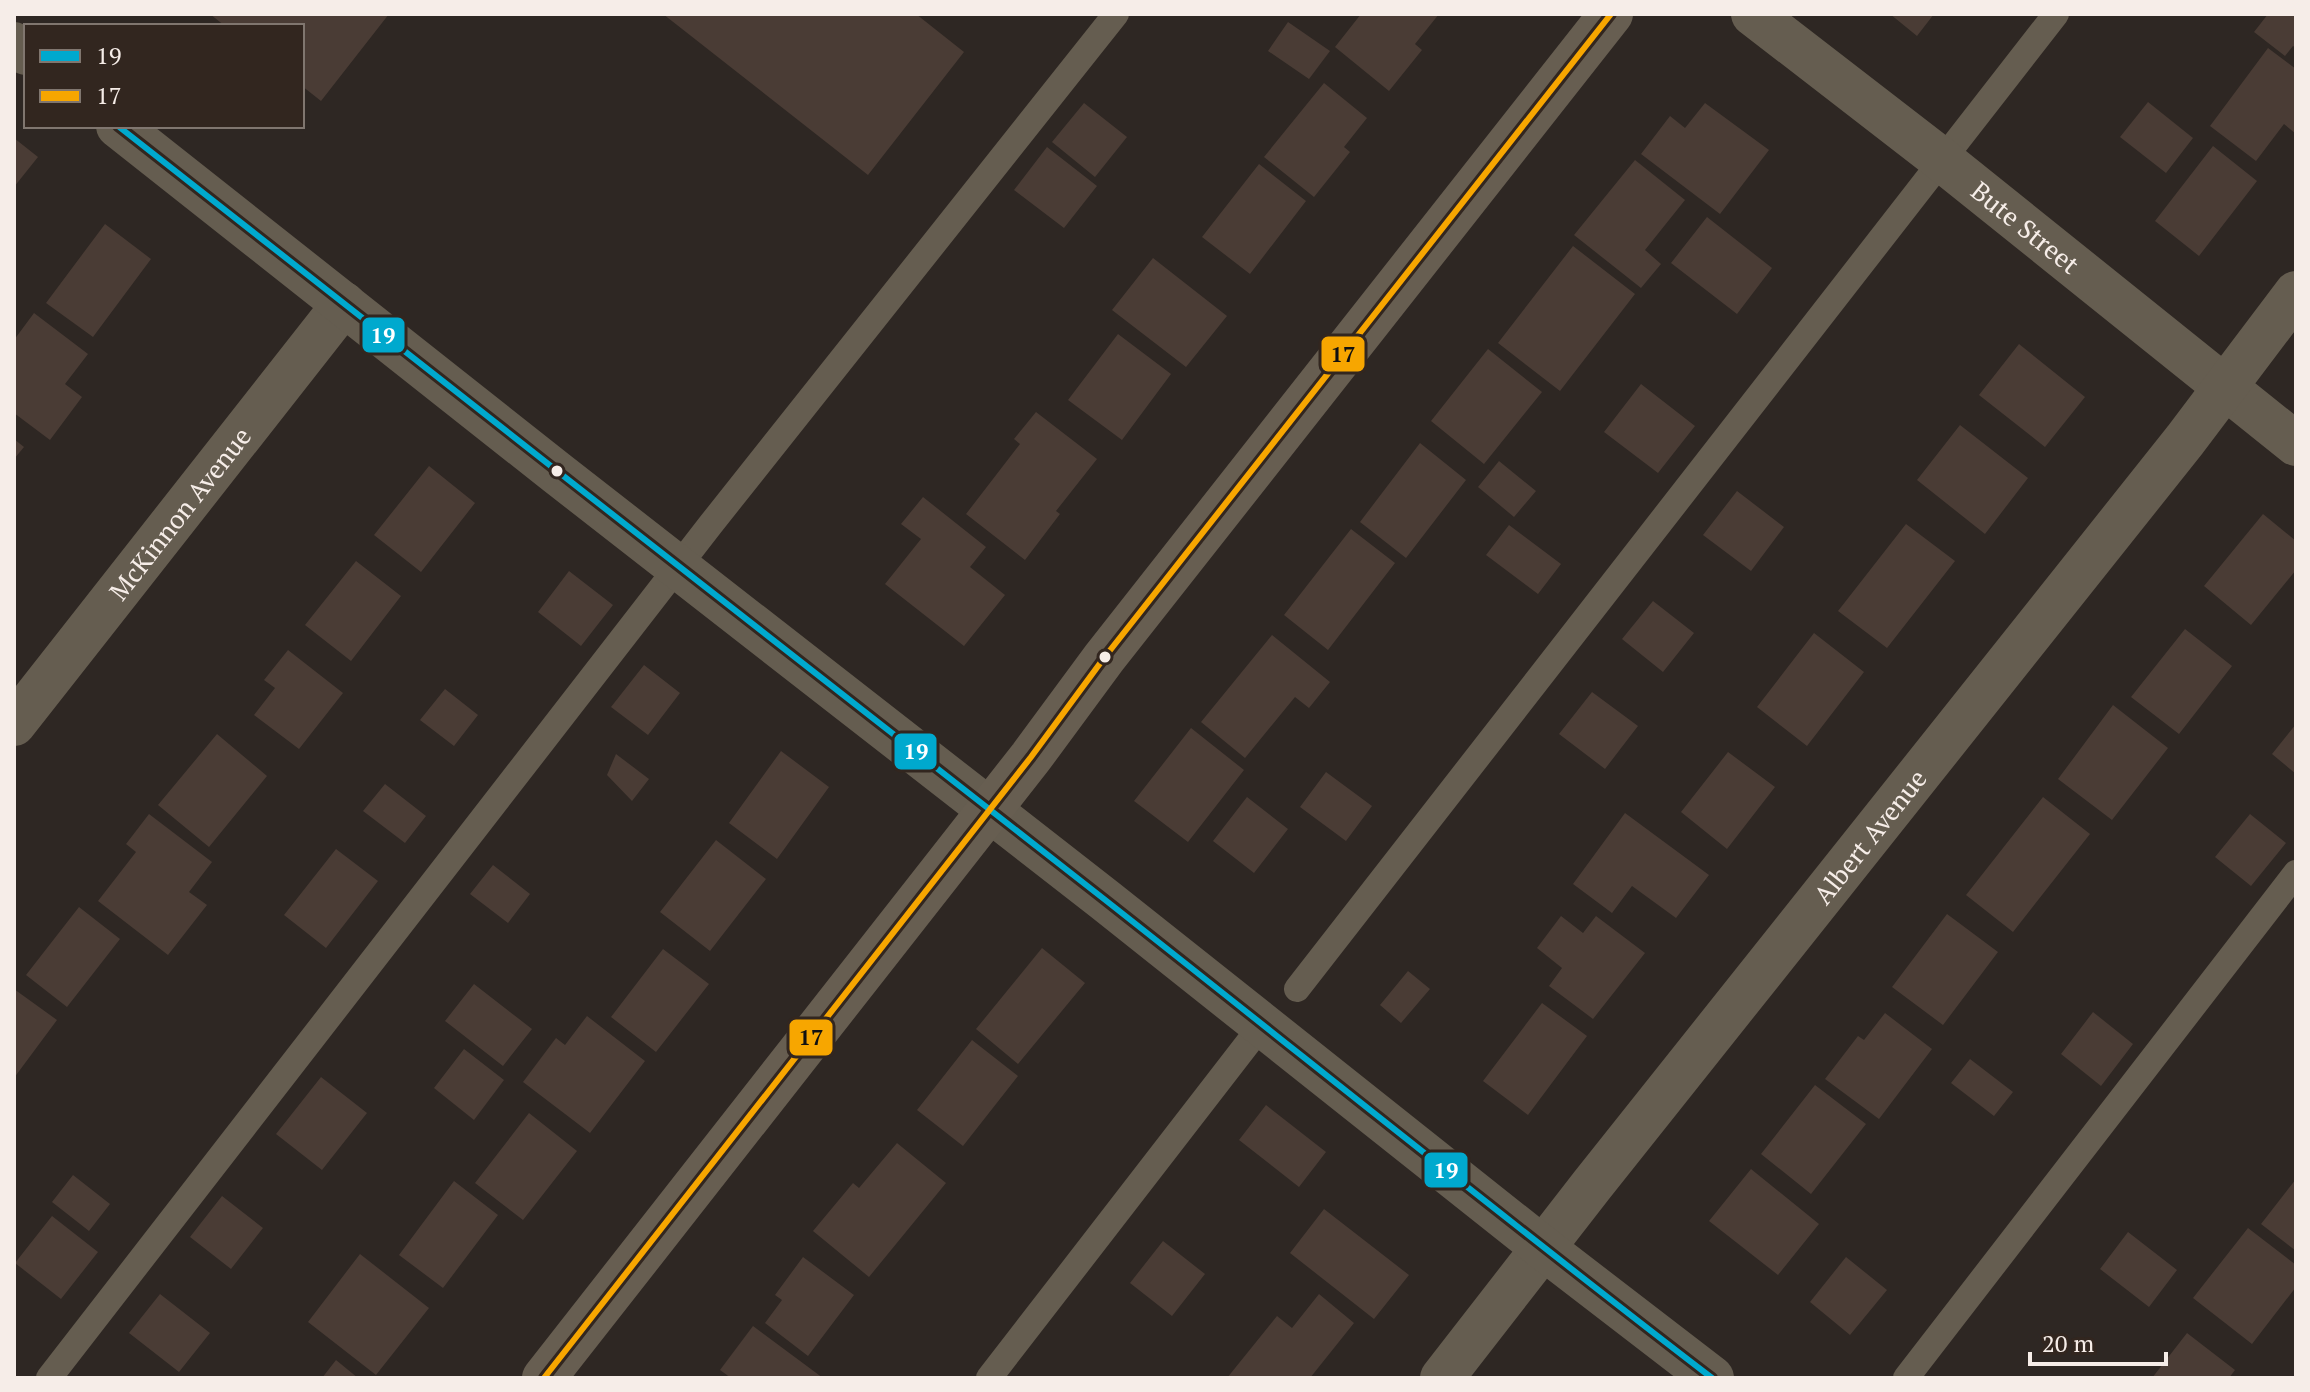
<svg xmlns="http://www.w3.org/2000/svg" width="2310" height="1392" viewBox="0 0 2310 1392" font-family="'PT Serif',serif">
<style>
.building{fill:#4a3c35}
.lines{fill:none;stroke-linecap:round;stroke-linejoin:round}
.service{stroke:#655d50;stroke-width:26}
.minor{stroke:#655d50;stroke-width:44}
.tertiary{stroke:#655d50;stroke-width:44}
.secondary{stroke:#675e51;stroke-width:44}
.bus-1-casing{stroke:#32261f;stroke-width:12}
.bus-2-casing{stroke:#32261f;stroke-width:12}
.bus-1{stroke:#00a9ce;stroke-width:6}
.bus-2{stroke:#f7a600;stroke-width:6}
.bus-dot{fill:#f6ede8;stroke:#32261f;stroke-width:3}
.labels{text-anchor:middle;dominant-baseline:central;stroke-width:6;stroke-linejoin:round;paint-order:stroke}
.street-label{font-size:26px;fill:#f6ede8;stroke:#32261f}
.line-badge{stroke:#32261f;stroke-width:3}
.badge-label{font-size:22px;text-anchor:middle;font-weight:bold;fill:#fff}
.pale-badge-label{font-size:22px;text-anchor:middle;font-weight:bold;fill:#111}
</style>
<rect width="100%" height="100%" fill="#2e2723"/>
<path class="building" d="M210 14H389L321 101 302 86V26H225Z
M663 14H916L964 52 868 175Z
M1361 14H1439L1415 44 1422 50 1389 91 1335 47Z
M1890 14H1934L1917 36Z
M2268 14H2296V48L2293 46 2285 56 2254 32Z
M1288 22 1330 51 1309 79 1268 51Z
M2268 48 2296 69V134L2284 124 2256 161 2210 126Z
M1324 83 1367 118 1344 147 1350 152 1314 197 1264 157Z
M2148 102 2193 138 2166 173 2120 137Z
M1084 103 1127 137 1095 177 1052 142Z
M1705 103 1769 150 1720 214 1641 154 1670 116 1685 128Z
M14 138 38 157 14 187Z
M2213 146 2257 181 2199 256 2155 221Z
M1047 147 1097 186 1064 228 1014 190Z
M1635 160 1685 200 1645 250 1661 264 1641 288 1574 235Z
M1259 164 1306 201 1250 274 1202 237Z
M1707 217 1772 268 1737 314 1671 263Z
M105 224 151 259 93 337 46 303Z
M1573 246 1635 294 1560 391 1498 343Z
M1153 258 1227 316 1186 367 1112 310Z
M34 313 88 354 65 384 82 397 50 440 14 413V340Z
M1118 334 1171 374 1122 440 1068 400Z
M2019 344 2085 397 2045 447 1979 395Z
M1488 349 1542 392 1484 464 1431 421Z
M1641 384 1695 426 1658 473 1604 432Z
M1036 412 1097 459 1056 511 1060 514 1025 560 966 514 1020 444 1014 439Z
M1960 425 2028 478 1985 534 1917 480Z
M14 439 24 447 14 459Z
M1420 443 1466 480 1406 558 1360 522Z
M1499 461 1536 491 1514 517 1478 487Z
M429 466 475 503 421 572 374 535Z
M1737 491 1784 527 1751 571 1703 535Z
M923 497 986 547 970 567 1005 595 964 646 885 584 921 539 901 524Z
M2263 514 2296 541V570L2251 625 2204 586Z
M1906 524 1955 561 1887 648 1838 611Z
M1509 525 1561 564 1538 594 1486 555Z
M1351 529 1395 563 1328 650 1284 615Z
M356 561 401 596 351 661 305 625Z
M569 571 613 605 581 646 538 612Z
M1653 601 1694 633 1663 672 1622 639Z
M2185 629 2232 666 2179 734 2131 697Z
M1814 633 1864 672 1807 746 1757 707Z
M1272 635 1330 682 1309 708 1295 697 1245 758 1201 722Z
M288 650 343 693 299 749 254 715 275 688 264 680Z
M644 665 680 693 648 735 611 707Z
M445 689 478 715 454 746 420 720Z
M1592 692 1638 726 1605 769 1559 734Z
M2113 705 2168 748 2112 820 2058 779Z
M2296 724V774L2272 754Z
M1191 728 1244 770 1188 842 1134 801Z
M217 734 267 776 209 847 158 805Z
M781 751 829 787 777 859 729 823Z
M1728 752 1775 787 1727 849 1681 812Z
M616 754 649 779 632 801 607 775Z
M1326 772 1372 806 1346 841 1300 807Z
M385 784 426 816 405 843 363 811Z
M1247 797 1288 829 1254 873 1213 841Z
M2043 797 2090 834 2013 932 1966 895Z
M1625 813 1709 875 1676 918 1632 886 1612 913 1573 884Z
M149 814 212 862 189 892 207 905 168 955 98 901 136 852 126 844Z
M2250 814 2286 843 2251 886 2215 857Z
M716 840 766 879 710 951 660 912Z
M336 849 378 881 326 948 284 915Z
M493 865 530 894 508 923 470 894Z
M79 907 120 939 67 1007 26 975Z
M1947 914 1998 952 1943 1025 1892 987Z
M1561 916 1583 933 1596 916 1645 953 1593 1019 1549 986 1562 968 1537 948Z
M1042 948 1085 983 1018 1064 976 1029Z
M663 949 709 984 656 1052 611 1017Z
M1408 971 1430 989 1401 1023 1380 1005Z
M474 984 532 1029 503 1066 445 1021Z
M14 989 57 1020 14 1078Z
M1542 1003 1587 1036 1528 1115 1483 1081Z
M2093 1012 2133 1044 2101 1086 2061 1054Z
M1885 1013 1932 1049 1879 1119 1825 1079 1858 1036 1864 1040Z
M587 1016 645 1061 590 1133 523 1082 556 1038 565 1045Z
M972 1040 1018 1076 963 1146 917 1110Z
M464 1049 504 1080 474 1120 434 1088Z
M1970 1059 2013 1092 1994 1116 1951 1083Z
M321 1077 367 1113 322 1170 276 1134Z
M1815 1085 1866 1124 1811 1194 1761 1154Z
M1266 1105 1326 1152 1299 1187 1239 1140Z
M529 1113 577 1151 523 1220 475 1183Z
M897 1143 946 1183 869 1277 813 1231 853 1183 859 1188Z
M1751 1169 1819 1224 1778 1275 1709 1221Z
M73 1175 110 1204 89 1231 52 1202Z
M2296 1179V1251L2261 1224Z
M454 1181 498 1215 443 1288 399 1255Z
M222 1196 263 1228 231 1269 190 1237Z
M1324 1209 1409 1275 1374 1319 1290 1253Z
M52 1216 98 1252 61 1299 15 1263Z
M2248 1228 2296 1265V1287L2252 1344 2193 1298Z
M2128 1232 2177 1270 2149 1307 2100 1269Z
M1163 1241 1205 1274 1172 1316 1130 1283Z
M360 1254 429 1308 376 1375 308 1322Z
M803 1257 854 1295 808 1356 765 1323 782 1300 775 1295Z
M1846 1257 1887 1290 1850 1335 1810 1302Z
M160 1294 210 1333 179 1372 129 1333Z
M1319 1294 1354 1323 1310 1378H1227L1277 1316 1292 1328Z
M753 1326 823 1378H731L720 1370Z
M2187 1333 2235 1370 2229 1378H2152Z
M336 1360 358 1378H322Z"/>
<g class="lines">
<path class="service" d="M1297 989 2056 14
M49 1378 711 524 1116 14
M989 1378 1262 1025
M1906 1378 2296 873"/>
<g class="minor">
<path id="s1" d="M1753 14 1942 160 2296 444"/>
<path id="s2" d="M14 724 344 304"/>
<path id="s3" d="M1442 1378 1592 1185 2185 440 2296 293"/>
</g>
<path class="tertiary" d="M14 44 26 53
M118 126 557 473 1105 900 1543 1248 1712 1378"/>
<path class="secondary" d="M544 1378 1031 757 1104 658 1611 14"/>
<defs>
<path id="bus-1" d="M118 126C446 385 775 641 1104 899 1307 1059 1507 1221 1712 1378"/>
<path id="bus-2" d="M544 1378 1031 757 1104 658 1611 14"/>
</defs>
<use href="#bus-1" class="bus-1-casing"/>
<use href="#bus-2" class="bus-2-casing"/>
<use href="#bus-1" class="bus-1"/>
<use href="#bus-2" class="bus-2"/>
</g>
<g class="bus-dot">
<circle cx="557" cy="471" r="7"/>
<circle cx="1105" cy="657" r="7"/>
</g>
<g class="labels">
<g class="street-label">
<text stroke="none"><textPath href="#s1" startOffset="346">Bute Street</textPath></text>
<text stroke="none"><textPath href="#s2" startOffset="268">McKinnon Avenue</textPath></text>
<text stroke="none"><textPath href="#s3" startOffset="690">Albert Avenue</textPath></text>
</g>
</g>
<g class="line-badge">
<rect x="361" y="316" width="45" height="38" rx="8" fill="#00a9ce"/>
<rect x="1320" y="335" width="46" height="38" rx="8" fill="#f7a600"/>
<rect x="893" y="732" width="45" height="39" rx="8" fill="#00a9ce"/>
<rect x="788" y="1018" width="46" height="39" rx="8" fill="#f7a600"/>
<rect x="1423" y="1151" width="46" height="38" rx="8" fill="#00a9ce"/>
</g>
<g class="badge-label">
<text x="383" y="343">19</text>
<text x="916" y="759">19</text>
<text x="1446" y="1178">19</text>
</g>
<g class="pale-badge-label">
<text x="1343" y="362">17</text>
<text x="811" y="1045">17</text>
</g>
<rect width="2310" height="1392" fill="none" stroke="#f6ede8" stroke-width="32"/>
<rect x="24" y="24" width="280" height="104" fill="#32261f" stroke="#80766f" stroke-width="2"/>
<rect x="40" y="50" width="40" height="12" fill="#00a9ce" stroke="#80766f" stroke-width="2"/>
<text x="96" y="64" font-size="24" fill="#f6ede8">19</text>
<rect x="40" y="90" width="40" height="12" fill="#f7a600" stroke="#80766f" stroke-width="2"/>
<text x="96" y="104" font-size="24" fill="#f6ede8">17</text>
<path d="M2030 1352v12h136v-12" fill="none" stroke="#f6ede8" stroke-width="4"/>
<text x="2042" y="1352" font-size="24" fill="#f6ede8" stroke="#32261f" stroke-width="6" paint-order="stroke">20 m</text>
</svg>
